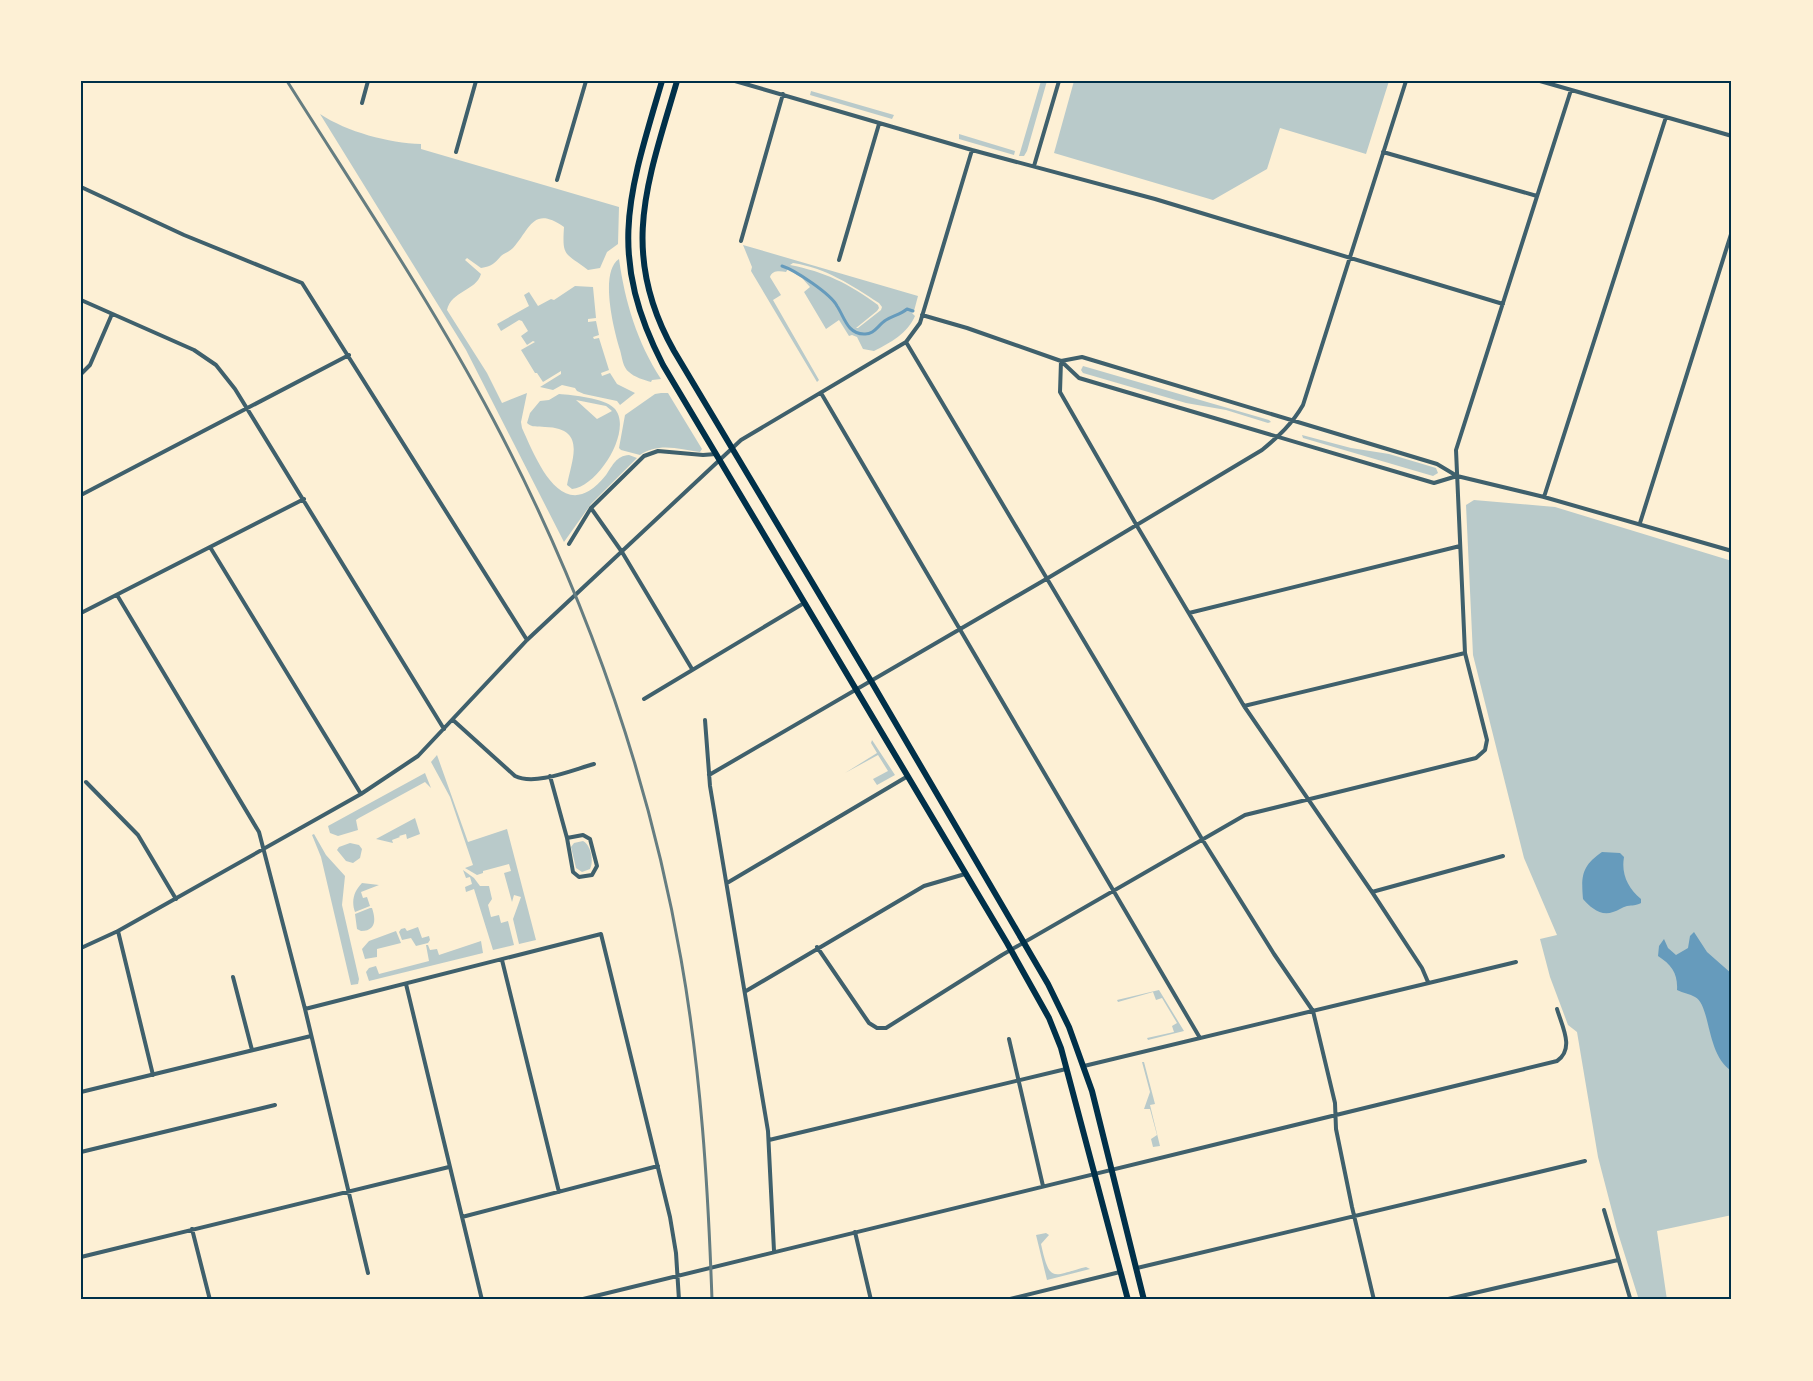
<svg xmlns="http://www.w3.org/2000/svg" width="1813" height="1381" viewBox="0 0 1813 1381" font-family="'Titillium Web',sans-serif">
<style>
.green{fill:#b9caca;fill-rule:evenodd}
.water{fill:#669bbc}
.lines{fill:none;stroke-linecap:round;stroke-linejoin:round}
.stream{stroke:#669bbc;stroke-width:3}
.minor{stroke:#3f606c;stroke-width:4}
.primary{stroke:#003049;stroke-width:6}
.rail{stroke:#657d81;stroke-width:3}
.neatline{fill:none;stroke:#003049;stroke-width:2}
</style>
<rect width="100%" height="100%" fill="#fdf0d5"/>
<path class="green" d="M1041 81H1047L1027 151 1024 156H1019Z
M1074 81H1389L1366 154 1280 128 1267 169 1213 200 1054 153Z
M811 91 894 115 892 119 810 95Z
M320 114C347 132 389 143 421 144V149L619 207 618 244 607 252 600 268 588 270C565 252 562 258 564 227 533 205 530 229 513 248 509 252 504 253 501 256 494 264 492 266 481 268L467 258 465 260 481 274C476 291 451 291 447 310L487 373 502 403 527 393 521 422 522 428C537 461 563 529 606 475 613 465 616 456 629 455L637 458 591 504 564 542 466 350Z
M959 134 1015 151 1014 155 959 139Z
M743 245 918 296 914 311 912 313 915 316C908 333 890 343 874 351L863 349 857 337 852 335 849 336 839 320 826 329 804 292 810 287 802 278 788 269 786 272C780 271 772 270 770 277L781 295 773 300 819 380 817 382 751 271 752 267ZM793 263C826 268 851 285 879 303L882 307 881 310 858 328H856L877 311 879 308 878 305C848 283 825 272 790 265Z
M619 259C625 302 637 342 661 379L652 380 651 382C644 380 634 377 629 372 623 368 622 357 620 350 614 331 599 272 619 259Z
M575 286 593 287 596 318 588 319V322L596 321 599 335 593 337 594 339 599 338 609 370 601 373 602 376 610 373 617 384 635 393 620 405 617 401 584 394 577 391 575 388 562 385 553 390 540 387 561 374V371L543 382 537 373H535L521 350 535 342 533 341 527 345 521 336 528 331 522 321 519 320 501 331 497 324 529 306 524 295 529 292 538 306 551 299 554 300Z
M1083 366 1269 420 1271 422 1268 423 1226 410 1186 403 1083 373 1081 370Z
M661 393H668L702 449 700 452C680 449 658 442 640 455L621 450 619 448 625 415 655 394Z
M559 394C573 395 604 398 614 408 634 428 599 486 572 489L567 485C572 459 587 428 545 427 537 426 532 428 527 423L530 413 540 401 549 400ZM576 400 606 406 612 411 597 419Z
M1302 435 1351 448 1389 454 1436 468 1438 473 1433 476 1303 438Z
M1474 500 1555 507 1732 561V1215L1657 1231 1667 1300H1639L1617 1230 1598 1157 1577 1032 1568 1025 1550 977 1540 939 1557 935 1524 858 1473 655 1466 505Z
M872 740 895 775 877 785 873 779 888 771 878 755 845 773 877 753 871 743Z
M437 755 468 842 507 829 536 940 519 944 513 919 521 897 514 895 512 902 504 873 511 871 509 864 483 871V873L477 875 465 868 473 865 450 797 431 762Z
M425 773 431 788 425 782 359 818 356 820 358 830 338 836 330 833 328 826Z
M415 818 420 834 407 839 406 834 399 836 400 837 392 840 393 843 376 839Z
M314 834 326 855 345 876 342 905 359 979 358 984 351 985 321 857 312 835Z
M583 841C591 845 594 861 590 869L582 872 576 868 571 847 574 843Z
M350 843 359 845 362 849 360 858 353 863 346 861 337 850 339 847Z
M463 870 474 878 480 886H489L492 899 488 905 491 917 499 915 501 923 508 921 514 945 493 950 474 889 466 892 465 887 472 884 470 877 466 878Z
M362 883 379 885 361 892 363 898 367 897 370 906 355 912C351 901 354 891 362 883Z
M370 908H372C376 920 376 931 361 931L357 929 355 914Z
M418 927 422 938 429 936 430 940 428 943 416 946 411 938 402 940 399 932 401 929 405 928 407 931Z
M396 931 401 943 377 949V957L365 959 362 949 369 941Z
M481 941 483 953 369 981 366 972 369 968 376 966 379 974 429 961 426 945H428L430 950 437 949 439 955Z
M1159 990 1184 1031 1148 1040 1147 1038 1174 1032 1172 1026 1177 1023 1162 998 1156 1000 1153 992 1118 1002 1117 1000Z
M1142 1062H1144L1155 1104 1150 1105 1160 1146 1153 1147 1151 1139 1157 1135 1150 1109H1144L1150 1092Z
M1046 1233 1049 1235 1041 1244C1050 1285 1053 1275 1086 1267L1090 1269 1047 1280 1036 1235Z"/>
<path class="water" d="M1602 852 1620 853 1624 857C1621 874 1628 888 1641 899V903C1635 906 1633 905 1627 906 1622 907 1618 911 1613 912 1601 917 1590 907 1583 899 1581 875 1582 866 1602 852Z
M1694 932 1707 952 1732 974V1071C1706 1056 1711 1005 1695 997 1690 994 1683 993 1677 990 1678 974 1672 965 1658 956L1659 946 1664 939 1668 948 1676 955 1688 948 1690 936Z"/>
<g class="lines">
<path class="stream" d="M782 266C795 270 831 294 837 306 844 316 847 334 864 334 874 335 878 325 886 320 893 316 901 314 907 309L913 311"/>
<path class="minor" d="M735 81 972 150 1155 199 1503 304
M1540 81 1732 136
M362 103 368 81
M456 152 476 81
M1383 152 1537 196
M1034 166 1059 81
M557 180 586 81
M81 187 184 235 302 283 527 640
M741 241 783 94
M839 260 879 124
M81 300 194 350 216 365 235 389 444 729
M922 315 967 328 1061 361 1079 378 1434 483 1457 476
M906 342 1202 839 1274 954 1313 1011 1335 1103 1336 1129 1352 1207 1374 1300
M1061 361 1060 392 1137 526 1244 706 1372 892 1422 968 1428 982
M1061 361 1082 357 1437 464 1457 476 1544 497 1732 551
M81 374 90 365 112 314
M821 393 1200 1038
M81 495 349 355
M1544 497 1666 117
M591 508 622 552 692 669
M1640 523 1732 231
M569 544 591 508 644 456 658 451 703 455 716 454
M210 547 361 794
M117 595 259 832 305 1009 368 1273
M81 613 304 499
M1189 613 1460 546
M644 699 804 603
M1244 706 1465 653
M453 720 515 776C535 786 572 770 594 764
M705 720 710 786 768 1131 774 1251
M709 775 1048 578 1262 450C1279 436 1292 424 1303 405L1406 81
M550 776 567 838 573 872 579 877 592 875 597 866 590 839 583 835 567 838
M86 782 138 835 176 899
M727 883 908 776
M1372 892 1503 856
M118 931 153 1075
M817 947 869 1023 877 1028H886L1002 955 1245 815 1476 758 1485 750 1487 740 1465 653 1456 450 1571 90
M81 948 118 931 361 794 418 756 527 640 741 440 906 342 920 323 972 150
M502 960 559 1192
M233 977 252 1050
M406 984 482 1300
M746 991 924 886 965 874
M305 1009 601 934 670 1217 676 1253 679 1300
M1009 1039 1043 1186
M1084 1066 1516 962
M81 1092 311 1036
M769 1140 1066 1069
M81 1152 275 1105
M1604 1210 1630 1298
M462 1217 658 1166
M192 1229 210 1300
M855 1232 871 1300
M81 1257 449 1167
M1137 1268 1585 1161
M579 1300 1557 1061C1575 1049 1562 1026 1557 1009
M1006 1300 1120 1272
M1444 1300 1618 1260"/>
<path class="primary" d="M662 81C629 193 606 254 663 365L1007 943 1049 1018 1061 1048 1128 1300
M677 81C648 181 618 252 674 351L871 681 1048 984 1069 1027 1092 1091 1144 1300"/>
<path class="rail" d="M287 81C357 192 431 302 493 419 582 588 648 770 681 959 701 1072 708 1185 712 1300"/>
</g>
<rect width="1813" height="1381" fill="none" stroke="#fdf0d5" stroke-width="165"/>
<rect x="82" y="82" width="1648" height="1216" class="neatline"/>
</svg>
